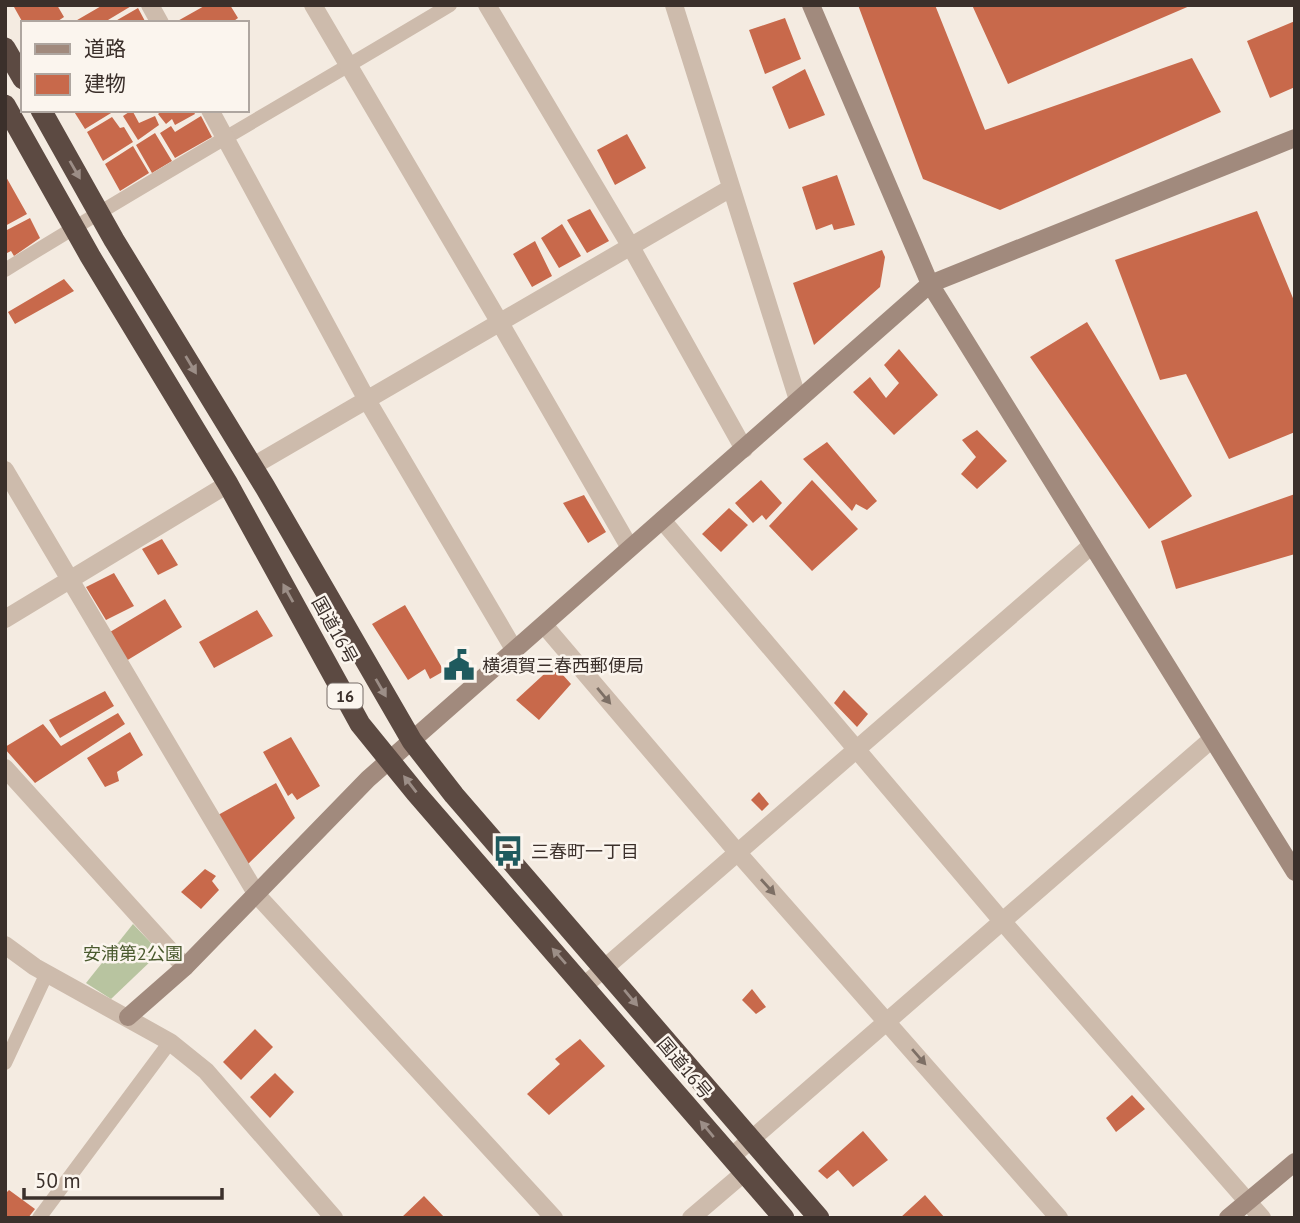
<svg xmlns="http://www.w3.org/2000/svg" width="1300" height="1223" viewBox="0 0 1300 1223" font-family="'PT Sans','Noto Sans JP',sans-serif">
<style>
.green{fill:#b8c4a0}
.building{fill:#c8694b}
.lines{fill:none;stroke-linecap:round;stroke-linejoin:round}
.lane{stroke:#cdbbac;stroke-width:14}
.street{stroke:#cdbbac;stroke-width:18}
.secondary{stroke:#a18a7d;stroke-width:18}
.highway{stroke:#5c4a42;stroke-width:21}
.oneway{fill:#9c8e87}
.oneway2{fill:#7d6f65}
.labels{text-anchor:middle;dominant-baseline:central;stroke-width:5;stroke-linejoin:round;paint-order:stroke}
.shield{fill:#fbf5ee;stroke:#756b66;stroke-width:2}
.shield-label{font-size:16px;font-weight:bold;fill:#3b302b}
.street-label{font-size:18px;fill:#3b302b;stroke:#fbf5ee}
.poi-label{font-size:18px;fill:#3b302b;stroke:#fbf5ee;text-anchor:start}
.park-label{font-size:18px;fill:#4a5a2e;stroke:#fbf5ee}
</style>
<rect width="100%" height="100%" fill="#f4ebe1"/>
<path class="green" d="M133 924 155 947 154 958 111 999 86 983Z"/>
<path class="building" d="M16 5H57L64 17 55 23H23L14 7Z
M103 5H133L103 23H72Z
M206 5H230L238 18 231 23H174Z
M858 5H935L985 130 1192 58 1221 112 1000 210 923 179Z
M972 5H1192L1008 84Z
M138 8 146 23H112Z
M785 18 801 59 765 74 749 30Z
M1295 21V87L1270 98 1247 41Z
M805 69 825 115 789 129 772 87Z
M73 110H116L85 129Z
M132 110 139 123 155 116 159 125 138 140 123 116Z
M163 110H193L195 114 175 125 172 119 166 124 158 114Z
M201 116 212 137 175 158 160 133 171 126 175 132Z
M112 117 120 128 124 127 133 142 103 161 87 132Z
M155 133 172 161 152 173 136 145Z
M627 134 646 168 615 185 597 150Z
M133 146 149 173 120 191 105 164Z
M5 175 27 214 5 226Z
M837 175 855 225 834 230 832 224 816 230 802 187Z
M590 209 609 241 587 253 567 220Z
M1257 211 1295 303V432L1229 459 1186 374 1160 380 1115 260Z
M30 218 40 238 14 256 11 251 5 254V231Z
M562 224 581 256 559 268 541 238Z
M535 241 552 276 532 287 513 254Z
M882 250 885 257 880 287 814 345 793 283Z
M64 279 74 291 15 324 8 312Z
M1087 322 1192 496 1149 529 1030 357Z
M899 349 938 395 894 435 853 392 870 377 886 398 899 383 884 365Z
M977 430 1007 461 977 489 961 474 976 457 962 440Z
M827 442 877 501 867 510 856 504 852 511 803 459Z
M761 480 782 503 766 520 762 515 753 523 735 503Z
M812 480 858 529 812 571 769 526Z
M1295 494V554L1176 589 1161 541Z
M584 495 606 532 588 543 563 503Z
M729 508 748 525 721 552 702 534Z
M162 539 178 565 158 575 142 549Z
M114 573 134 606 106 620 86 587Z
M165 599 182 627 126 661 110 632Z
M405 605 444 671 430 679 425 669 408 680 372 624Z
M257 610 273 636 214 668 199 642Z
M554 665 571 684 539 720 516 700Z
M844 690 868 714 857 727 834 703Z
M105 691 114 706 60 738 49 720Z
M118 713 125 724 35 783 5 749V747L43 724 61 746Z
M130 732 143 755 117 772 119 781 105 787 87 758Z
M291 737 320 786 297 800 292 793 288 796 263 752Z
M276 783 295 818 247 865 218 815Z
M759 792 769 804 762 811 751 800Z
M205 869 216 876 212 881 219 890 201 909 181 892Z
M752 989 766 1007 756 1014 742 1000Z
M255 1029 273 1047 241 1080 223 1062Z
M580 1039 605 1066 549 1115 527 1094 560 1064 555 1059Z
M275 1073 294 1092 270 1118 250 1097Z
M1132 1095 1145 1109 1116 1132 1106 1118Z
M863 1131 888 1160 853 1187 838 1170 827 1179 818 1171Z
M9 1190 35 1209 28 1218H5V1194Z
M925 1195 945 1218H900Z
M424 1196 445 1218H401Z"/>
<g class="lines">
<path class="lane" d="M5 270C152 179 302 94 450 5
M5 1063 47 973
M39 1218 170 1042"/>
<path class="street" d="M150 5 160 23
M313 5 500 323 630 548
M487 5 631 247 744 449
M674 5 798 400
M210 110 367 400 515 651
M253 466 731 188
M5 470 257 895 554 1218
M662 520 1002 921 1262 1218
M5 619 228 484
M544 625 738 853 1059 1218
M5 768 185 967
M5 945 35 967 170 1042 206 1071 334 1218
M585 985 1092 545
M731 1157 1212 739
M691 1218 745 1172"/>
<path class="secondary" d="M811 5 930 284 1295 872
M128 1017 185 967 368 779 930 284 1295 138
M1228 1218 1295 1162"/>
<path class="highway" d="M5 48 23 79
M5 105 90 256 228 484 360 724 416 793 784 1218
M41 110 114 240 265 487 412 741 454 795 819 1218"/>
</g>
<defs><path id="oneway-solid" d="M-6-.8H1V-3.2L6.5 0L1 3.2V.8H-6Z" transform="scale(1.75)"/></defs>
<g class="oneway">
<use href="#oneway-solid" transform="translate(75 170) rotate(60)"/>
<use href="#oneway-solid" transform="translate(191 365) rotate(59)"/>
<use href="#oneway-solid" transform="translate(288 593) rotate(-119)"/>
<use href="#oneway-solid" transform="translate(381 688) rotate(60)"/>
<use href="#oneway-solid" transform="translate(410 784) rotate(-128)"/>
<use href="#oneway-solid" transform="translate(559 956) rotate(-131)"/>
<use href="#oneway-solid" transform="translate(631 998) rotate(50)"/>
<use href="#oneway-solid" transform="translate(707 1129) rotate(-130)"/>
</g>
<g class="oneway2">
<use href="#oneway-solid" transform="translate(604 696) rotate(50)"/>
<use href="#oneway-solid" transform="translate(768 887) rotate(48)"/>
<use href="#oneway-solid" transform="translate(919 1057) rotate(49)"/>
</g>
<defs>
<symbol id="civic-bare" viewBox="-9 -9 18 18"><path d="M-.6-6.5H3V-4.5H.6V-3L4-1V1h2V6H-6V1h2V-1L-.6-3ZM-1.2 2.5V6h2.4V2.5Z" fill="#1f5a5e" stroke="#fbf5ee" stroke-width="2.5" paint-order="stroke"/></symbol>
<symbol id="bus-bare" viewBox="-9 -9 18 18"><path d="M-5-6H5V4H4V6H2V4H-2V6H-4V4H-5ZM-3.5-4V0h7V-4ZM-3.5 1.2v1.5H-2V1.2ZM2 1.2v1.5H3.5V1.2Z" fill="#1f5a5e" stroke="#fbf5ee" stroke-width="2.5" paint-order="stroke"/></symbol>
</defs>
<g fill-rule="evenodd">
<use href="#civic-bare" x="437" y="643" width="44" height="44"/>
<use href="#bus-bare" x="486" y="829" width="44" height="44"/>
</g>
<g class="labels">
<rect class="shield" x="327.5" y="683.5" width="35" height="25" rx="5"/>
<g class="shield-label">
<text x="345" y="696">16</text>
</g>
<g class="street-label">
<text transform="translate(335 630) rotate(61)">国道16号</text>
<text transform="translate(685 1068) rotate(50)">国道16号</text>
</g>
<g class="poi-label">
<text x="482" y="665">横須賀三春西郵便局</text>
<text x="531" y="851">三春町一丁目</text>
</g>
<g class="park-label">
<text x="133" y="953">安浦第2公園</text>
</g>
</g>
<rect width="1300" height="1223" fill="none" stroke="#3b302b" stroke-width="14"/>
<rect x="21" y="21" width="228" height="91" fill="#fbf5ee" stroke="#aea6a0" stroke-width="2"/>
<rect x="35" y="44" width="35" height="10" fill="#a18a7d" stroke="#aea6a0" stroke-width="2"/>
<text x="84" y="56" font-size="21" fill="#3b302b">道路</text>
<rect x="35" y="74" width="35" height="21" fill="#c8694b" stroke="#aea6a0" stroke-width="2"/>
<text x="84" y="91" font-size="21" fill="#3b302b">建物</text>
<path d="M24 1188v10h198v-10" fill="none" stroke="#3b302b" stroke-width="3.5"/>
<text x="35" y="1188" font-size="21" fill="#3b302b" stroke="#fbf5ee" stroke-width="5" paint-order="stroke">50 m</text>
</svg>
